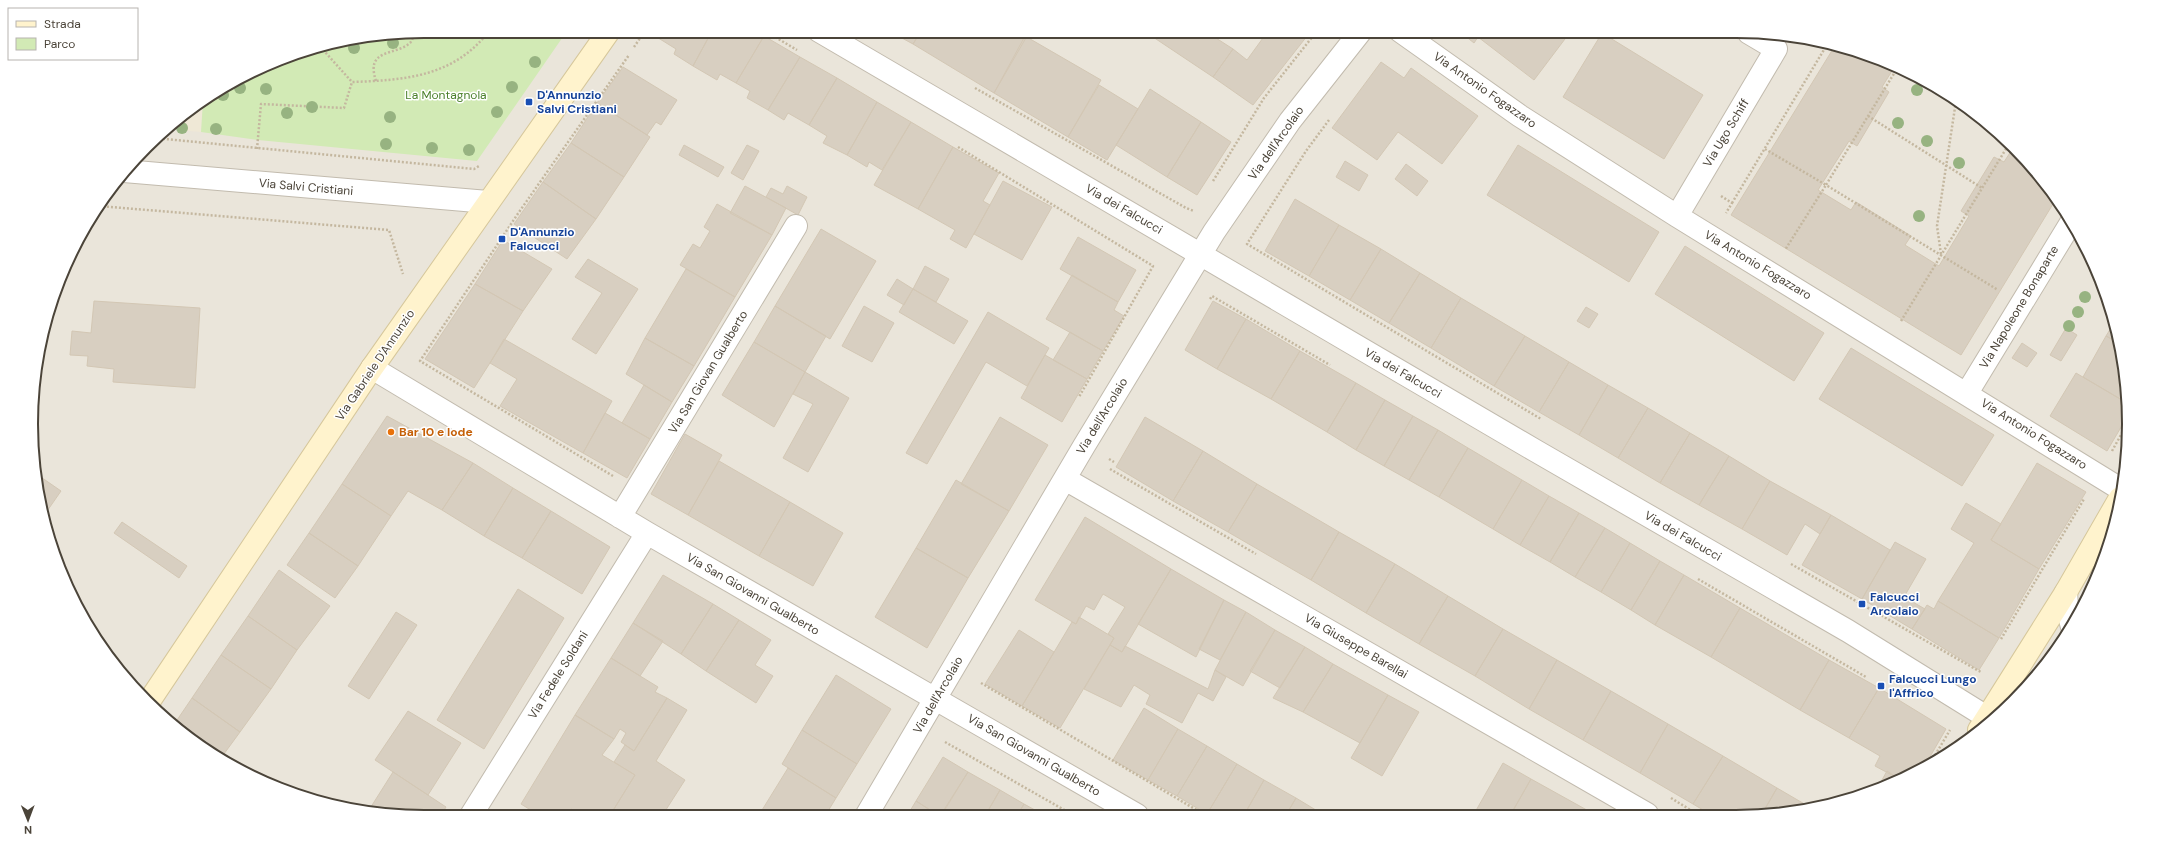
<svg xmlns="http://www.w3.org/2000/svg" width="2160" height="848" viewBox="0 0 2160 848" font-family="'DM Sans',sans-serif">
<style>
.residential{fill:#eae5da}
.education{fill:#efe8d6}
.green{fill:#d2eab5}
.building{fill:#d8cfc1;stroke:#d3c7b4}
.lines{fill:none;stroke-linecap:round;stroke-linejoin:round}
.street-casing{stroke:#c2bbae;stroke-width:24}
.secondary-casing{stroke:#d6c79b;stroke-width:24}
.path{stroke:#c4b79f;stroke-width:2.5;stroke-dasharray:2 2;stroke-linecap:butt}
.street{stroke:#fff;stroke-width:22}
.secondary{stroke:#fff3cd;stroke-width:22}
.tree{fill:#97b381}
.transit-dot{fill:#1a4fb4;stroke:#fff;stroke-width:1.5}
.food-dot{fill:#e8710a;stroke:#fff;stroke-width:1.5}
.labels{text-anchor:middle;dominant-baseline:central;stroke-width:3;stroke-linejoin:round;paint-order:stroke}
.street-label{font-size:12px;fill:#4b4439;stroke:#fff}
.park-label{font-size:12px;fill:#4a7f2a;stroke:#fff}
.transit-label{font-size:12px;font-weight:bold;fill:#164399;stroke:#fff;text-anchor:start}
.food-label{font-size:12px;font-weight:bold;fill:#c56008;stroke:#fff;text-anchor:start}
.rim{fill:none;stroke:#4b4439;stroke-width:2}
</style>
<rect width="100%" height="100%" fill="#f6f3ec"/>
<path class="residential" d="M424 31H1736L1838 44 1910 72 1975 112 2032 165 2076 228 2108 298 2126 373 2128 450 2116 526 2089 598 2063 642 1995 719 1910 777 1838 804 1788 814 424 817 322 804 250 776 185 736 146 702 97 642 61 574 39 501 32 449 34 372 52 297 84 228 128 165 165 128 228 84 297 52 348 39Z"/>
<path class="education" d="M203 101 201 132 165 129V128Z"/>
<path class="green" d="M424 31H567L477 161 258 140 201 132 203 101C245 71 297 47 348 38 373 34 399 33 424 31Z"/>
<path class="building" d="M647 31H712L693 66 674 54 676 49Z
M712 31H756L764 36 736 83 720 74 717 80 693 66Z
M889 31H921L913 44Z
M921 31H1030L994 93 913 44Z
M1144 31H1205L1233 49 1213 77Z
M1268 31H1311L1253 105 1213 77 1233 49 1247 60Z
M1459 31H1571L1534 80 1478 37 1474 43Z
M1602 33 1703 95 1664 159 1563 97Z
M764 36 800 57 768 110 747 98 750 91 736 83Z
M1025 36 1101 80 1068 137 994 93Z
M1836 44 1895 66 1882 87 1889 92 1857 146 1849 141 1818 190 1851 210 1856 202 1911 236 1905 245 1939 266 1969 216 1961 211 1994 157 2004 162 2013 148 2032 165 2056 199 1961 355 1731 215Z
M800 57 837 78 809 125 788 113 784 120 768 110Z
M1381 62 1404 78 1411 68 1478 116 1442 164 1398 132 1377 160 1332 128Z
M623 67 677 100 661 125 656 122 647 135 597 103Z
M837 78 877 102 847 155 823 143 827 136 809 125Z
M1099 85 1138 109 1107 160 1068 137Z
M1150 89 1201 122 1167 177 1116 145Z
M877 102 911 122 882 170 869 162 867 167 847 155Z
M597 103 650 137 624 177 571 143Z
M911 122 953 147 918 209 874 185Z
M1201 122 1231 142 1197 195 1167 177Z
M571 143 624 177 596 219 543 182Z
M684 145 724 167 718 177 679 155Z
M747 145 759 151 743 180 731 173Z
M1518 145 1659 232 1629 282 1487 195Z
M953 147 999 173 983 201 990 205 966 248 950 239 955 230 918 209Z
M1345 161 1368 175 1359 191 1336 177Z
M1406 164 1428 181 1417 196 1395 179Z
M1003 181 1052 207 1022 260 974 234Z
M543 182 596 219 567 259 514 224Z
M745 186 786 208 772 235 730 213Z
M787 186 807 197 798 215 766 197 771 188 783 194Z
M1295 199 1339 225 1309 276 1265 251Z
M717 204 772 235 735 297 680 265 693 244 700 248 710 231 704 227Z
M1339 225 1381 249 1350 300 1309 276Z
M821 229 876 261 830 339 775 306Z
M1078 237 1136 270 1118 302 1060 269Z
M503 240 552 269 523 311 475 284Z
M1685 246 1824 333 1794 381 1655 294Z
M1381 249 1420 273 1389 323 1350 300Z
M588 259 638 289 596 354 572 339 602 293 575 277Z
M925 266 949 279 936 302 913 289Z
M686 269 735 297 694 366 645 338Z
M1420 273 1461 298 1431 348 1389 323Z
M1072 275 1118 302 1114 310 1124 316 1103 351 1046 319Z
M897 279 913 289 904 305 887 295Z
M475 284 523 311 474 388 425 359Z
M913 289 968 321 954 344 899 312Z
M1461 298 1525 336 1494 386 1431 348Z
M94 301 200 308 195 388 113 382 114 369 87 366 88 356 70 355 72 331 91 333Z
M1213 301 1246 319 1217 369 1185 350Z
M775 306 826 336 805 372 754 342Z
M864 306 894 323 872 362 842 346Z
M1586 307 1598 314 1589 328 1577 321Z
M988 312 1049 348 1027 386 986 362 927 464 906 453Z
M1246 319 1300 351 1271 399 1217 369Z
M2114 323 2119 343 2106 336Z
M2066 328 2077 335 2061 361 2050 355Z
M1070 332 1103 351 1087 379 1053 360Z
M1525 336 1569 362 1539 412 1494 386Z
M2106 336 2119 343 2126 373 2127 403 2083 377Z
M645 338 694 366 672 402 626 374Z
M504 339 612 401 583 453 500 406 517 379 490 363Z
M754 342 805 372 774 427 722 395Z
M2022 343 2037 353 2027 367 2012 358Z
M1851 348 1994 435 1962 486 1819 399Z
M1300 351 1356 383 1327 432 1271 399Z
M1045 355 1087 379 1062 422 1021 398Z
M1569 362 1608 385 1579 435 1539 412Z
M805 372 849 398 808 472 783 458 813 404 793 394Z
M2076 373 2127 403V417L2107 451 2050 416Z
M1356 383 1385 400 1356 450 1327 432Z
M644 385 672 402 650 439 622 423Z
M1608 385 1648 408 1618 458 1579 435Z
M1385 400 1413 416 1384 466 1356 450Z
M1648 408 1690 433 1660 483 1618 458Z
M605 413 650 439 627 478 583 453Z
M387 416 473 463 442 510 408 491 391 516 342 484Z
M1413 416 1438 430 1409 480 1384 466Z
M1000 417 1048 445 1009 511 961 484Z
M1145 417 1203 451 1173 501 1116 467Z
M1438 430 1468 448 1439 497 1409 480Z
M1690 433 1729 456 1699 505 1660 483Z
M685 434 722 455 688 515 651 494Z
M1468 448 1522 480 1493 529 1439 497Z
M1203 451 1257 484 1228 532 1173 501Z
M1729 456 1770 481 1742 529 1699 505Z
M719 461 790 502 759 556 688 515Z
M473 463 513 488 484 536 442 510Z
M2037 463 2086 492 2039 569 1991 540Z
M35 473 61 491 43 517 39 501Z
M956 480 1009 511 968 578 916 548Z
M1522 480 1549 496 1520 545 1493 529Z
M1770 481 1831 515 1820 534 1805 524 1787 555 1742 529Z
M342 484 391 516 358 566 309 533Z
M1257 484 1339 532 1311 580 1228 532Z
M513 488 551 511 522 558 484 536Z
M1549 496 1579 513 1550 562 1520 545Z
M790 502 843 533 813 586 759 556Z
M1966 503 2001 524 1991 540 2039 569 1999 638 1938 601 1974 543 1951 529Z
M551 511 610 547 582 594 522 558Z
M1579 513 1605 528 1575 577 1550 562Z
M1831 515 1890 550 1862 599 1802 565Z
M1085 517 1171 569 1122 652 1110 645 1114 638 1108 634 1125 607 1103 594 1094 610 1086 606 1076 624 1035 600Z
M122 522 187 566 179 578 114 533Z
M1605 528 1630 543 1601 592 1575 577Z
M1339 532 1395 564 1366 613 1311 580Z
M309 533 358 566 335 598 287 565Z
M1895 542 1926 559 1904 597 1925 609 1912 629 1862 599Z
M1630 543 1660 561 1631 610 1601 592Z
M916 548 968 578 927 648 875 617Z
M1660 561 1684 575 1655 625 1631 610Z
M1395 564 1448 596 1419 644 1366 613Z
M1171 569 1224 600 1196 657 1138 624Z
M279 570 330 606 297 650 248 616Z
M663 575 713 604 681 654 633 623Z
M1684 575 1740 608 1711 657 1655 625Z
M518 589 564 618 484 749 437 720Z
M1448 596 1503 629 1475 676 1419 644Z
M1224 600 1246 612 1220 660 1199 649Z
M1938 601 1999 638 1979 670 1912 629 1927 605 1934 609Z
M713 604 739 620 706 671 681 654Z
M1740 608 1829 660 1800 710 1711 657Z
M396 612 417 625 369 699 348 686Z
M1246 612 1275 630 1243 686 1215 670Z
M248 616 297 650 271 689 221 655Z
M1079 617 1114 638 1060 728 1022 706 1072 622 1076 624Z
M739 620 771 640 755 665 773 676 756 703 706 671Z
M633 623 663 641 640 676 611 658Z
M1503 629 1557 660 1529 709 1475 676Z
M1019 630 1054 652 1022 706 985 684Z
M1275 630 1305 647 1280 688 1250 671Z
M1110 645 1122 652 1125 646 1208 689 1215 670 1226 677 1213 701 1198 693 1182 723 1146 704 1150 695 1134 685 1121 707 1084 689Z
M1305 647 1333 664 1303 712 1273 698Z
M221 655 271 689 240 732 192 698Z
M611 658 658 687 655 692 667 698 634 751 621 742 626 733 620 729 614 739 575 715Z
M1557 660 1611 691 1583 740 1529 709Z
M1829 660 1879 688 1849 738 1800 710Z
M1333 664 1388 695 1360 743 1303 712Z
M836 675 891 709 857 764 802 730Z
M1879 688 1946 729 1924 767 1901 780 1875 766 1880 756 1849 738Z
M1611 691 1668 724 1640 773 1583 740Z
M1388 695 1419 712 1382 776 1351 758Z
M192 698 240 732 221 758 185 736 173 726Z
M667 698 687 710 656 761 685 780 662 816 609 817 635 775 614 762 625 745 634 751Z
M1144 708 1178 729 1148 780 1113 760Z
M408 711 461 743 428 795 375 760Z
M575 715 614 739 602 755 635 775 609 817H583L571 809 566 817H542L521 804Z
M1668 724 1723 756 1693 804 1640 773Z
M1178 729 1207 746 1177 796 1148 780Z
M802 730 857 764 836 798 782 764Z
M1207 746 1237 764 1207 814 1177 796Z
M1723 756 1777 788 1762 814H1710L1693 804Z
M943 757 968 772 940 816 916 801Z
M1503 763 1531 779 1511 814H1474Z
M1237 764 1264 780 1244 815H1209L1207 814Z
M788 768 836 798 825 816 759 815Z
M1887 771 1901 780 1877 789Z
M393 772 446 807 440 817H424L369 810Z
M968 772 1000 790 985 816H941Z
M1531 779 1594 814H1511Z
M1264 780 1296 798 1286 815H1244Z
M1777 788 1813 809 1788 814H1762Z
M1000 790 1024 804 1017 816H985Z
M1296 798 1324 815H1286Z
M916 801 936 814 935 816H907Z
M1024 804 1044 815 1017 816Z
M571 809 583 817H566Z"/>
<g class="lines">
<defs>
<path id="street" d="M819 31 1536 451 1848 631 1993 721
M1400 31 1520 116 1677 216 2122 490
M124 171 488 202
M1677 216 1776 49 1749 33
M372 368 647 533 1137 815
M1967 393 2072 221
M1065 479 1647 814
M620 517 796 226
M2066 592 2067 608 2072 627
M866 816 1084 446 1214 232 1290 121 1361 31
M470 817 647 533"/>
<path id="secondary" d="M148 703 372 368 609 31
M1979 730 2066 592 2120 498"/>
</defs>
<use href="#street" class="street-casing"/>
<use href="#secondary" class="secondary-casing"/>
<path class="path" d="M765 31 797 50
M324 45 325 52 352 82
M634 47 645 31
M1898 67 1826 185 1998 290
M376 81C365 48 395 56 410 43 412 41 414 35 416 32
M975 88 1186 208 1194 211
M1868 116 1982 188
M1329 120 1306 151 1247 244 1541 419
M155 138 474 169 479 166
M958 147 1153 266 1079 397
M257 149 261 104 344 108 352 82C405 80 454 77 489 31
M1765 149 1826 185 1785 250
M1213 181 1264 98 1317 31
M1721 196 1732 203 1726 213
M1732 203 1828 43
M99 206 389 230 403 274
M1941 254 1937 226 1956 101
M1210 299 1212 296 1330 365
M1901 321 2009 144
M2112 451 2127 424
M1109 459 1114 462
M1110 469 1256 554
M613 476 420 361 517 215 629 55
M1791 564 1977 670 1981 672 1982 671
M1698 579 1866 677
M2001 639 2084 499
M981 683 1205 815
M945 742 1073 815
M1931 762 1950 730
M1671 798 1697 814"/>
<use href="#street" class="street"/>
<use href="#secondary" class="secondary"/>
</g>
<g class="tree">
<circle cx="393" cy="43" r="6"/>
<circle cx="354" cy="48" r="6"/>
<circle cx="535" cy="62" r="6"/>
<circle cx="512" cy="87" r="6"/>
<circle cx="240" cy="88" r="6"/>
<circle cx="266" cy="89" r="6"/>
<circle cx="1917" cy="90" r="6"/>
<circle cx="223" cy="95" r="6"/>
<circle cx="312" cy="107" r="6"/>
<circle cx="497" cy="112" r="6"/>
<circle cx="287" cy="113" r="6"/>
<circle cx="390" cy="117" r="6"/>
<circle cx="1898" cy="123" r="6"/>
<circle cx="182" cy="128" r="6"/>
<circle cx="216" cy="129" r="6"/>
<circle cx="1927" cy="141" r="6"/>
<circle cx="386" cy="144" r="6"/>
<circle cx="432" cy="148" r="6"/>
<circle cx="469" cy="150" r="6"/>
<circle cx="1959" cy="163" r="6"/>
<circle cx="1919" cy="216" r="6"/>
<circle cx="2085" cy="297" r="6"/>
<circle cx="2078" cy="312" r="6"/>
<circle cx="2069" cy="326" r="6"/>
</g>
<g class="transit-dot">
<rect x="525" y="98" width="8" height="8" rx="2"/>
<rect x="498" y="235" width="8" height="8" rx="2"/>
<rect x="1858" y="600" width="8" height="8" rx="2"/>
<rect x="1877" y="682" width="8" height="8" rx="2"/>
</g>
<circle class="food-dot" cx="391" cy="432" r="4"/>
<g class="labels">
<g class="street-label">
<text transform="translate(1485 90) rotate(35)">Via Antonio Fogazzaro</text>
<text transform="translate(1726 133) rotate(-59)">Via Ugo Schiff</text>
<text transform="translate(1276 143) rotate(-55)">Via dell'Arcolaio</text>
<text transform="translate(306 187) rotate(5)">Via Salvi Cristiani</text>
<text transform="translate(1124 209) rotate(30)">Via dei Falcucci</text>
<text transform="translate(1758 265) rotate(31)">Via Antonio Fogazzaro</text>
<text transform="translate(2019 307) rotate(-59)">Via Napoleone Bonaparte</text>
<text transform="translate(375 365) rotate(-56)">Via Gabriele D'Annunzio</text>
<text transform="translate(708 372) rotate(-59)">Via San Giovan Gualberto</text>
<text transform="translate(1403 373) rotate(30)">Via dei Falcucci</text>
<text transform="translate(1102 416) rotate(-59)">Via dell'Arcolaio</text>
<text transform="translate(2034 434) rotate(32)">Via Antonio Fogazzaro</text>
<text transform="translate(1683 536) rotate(30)">Via dei Falcucci</text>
<text transform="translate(753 594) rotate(30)">Via San Giovanni Gualberto</text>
<text transform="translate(1356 646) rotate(30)">Via Giuseppe Barellai</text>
<text transform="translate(558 675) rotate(-58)">Via Fedele Soldani</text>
<text transform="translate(938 695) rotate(-60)">Via dell'Arcolaio</text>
<text transform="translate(1034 755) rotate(30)">Via San Giovanni Gualberto</text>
</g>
<g class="park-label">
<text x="446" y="95">La Montagnola</text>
</g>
<g class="transit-label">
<text x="537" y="95">D'Annunzio<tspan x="537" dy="14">Salvi Cristiani</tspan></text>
<text x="510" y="232">D'Annunzio<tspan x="510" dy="14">Falcucci</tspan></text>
<text x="1870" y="597">Falcucci<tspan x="1870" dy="14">Arcolaio</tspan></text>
<text x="1889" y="679">Falcucci Lungo<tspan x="1889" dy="14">l'Affrico</tspan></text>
</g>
<g class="food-label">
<text x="399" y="432">Bar 10 e lode</text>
</g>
</g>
<path d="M0 0H2160V848H0ZM424 38H1736A386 386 0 0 1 2122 424V424A386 386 0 0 1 1736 810H424A386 386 0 0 1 38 424V424A386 386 0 0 1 424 38Z" fill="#fff" fill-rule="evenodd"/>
<path class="rim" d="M424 38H1736A386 386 0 0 1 2122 424V424A386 386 0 0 1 1736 810H424A386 386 0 0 1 38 424V424A386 386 0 0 1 424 38Z"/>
<rect x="8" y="8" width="130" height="52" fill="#ffffff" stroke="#b7b4b0"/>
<rect x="16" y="21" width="20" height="6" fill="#fff3cd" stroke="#b7b4b0"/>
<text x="44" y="28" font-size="12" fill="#4b4439">Strada</text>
<rect x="16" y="38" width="20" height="12" fill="#d2eab5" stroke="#b7b4b0"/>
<text x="44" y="48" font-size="12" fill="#4b4439">Parco</text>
<g transform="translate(28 820) rotate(179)" stroke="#ffffff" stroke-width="3" paint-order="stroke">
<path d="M0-3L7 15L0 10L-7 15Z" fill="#4b4439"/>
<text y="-6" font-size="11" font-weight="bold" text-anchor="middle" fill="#4b4439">N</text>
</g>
</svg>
